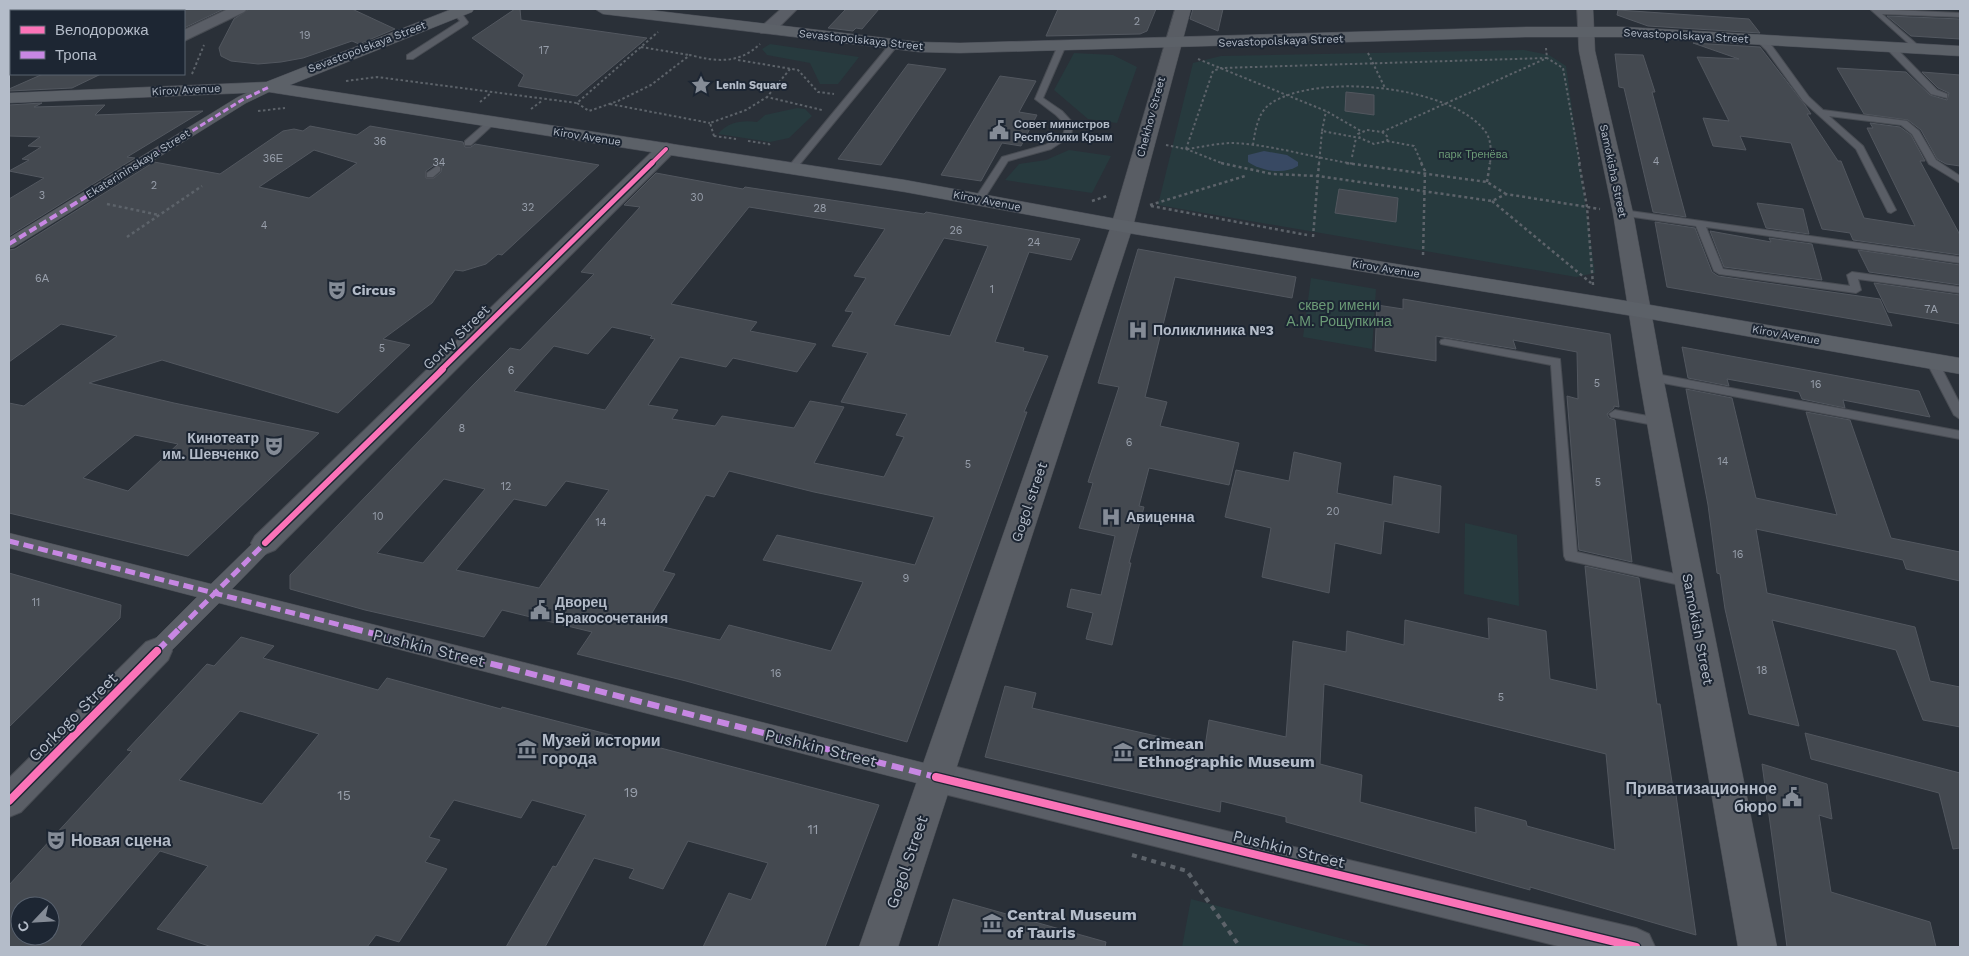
<svg xmlns="http://www.w3.org/2000/svg" width="1969" height="956" viewBox="0 0 1969 956" font-family="'Work Sans',sans-serif">
<style>
.green{fill:#273a3e}
.water{fill:#384963}
.building{fill:#444950;stroke:#52575f;fill-rule:evenodd}
.lines{fill:none;stroke-linecap:round;stroke-linejoin:round}
.service-casing{stroke:#484c53;stroke-width:2}
.pedestrian-casing{stroke:#484c53;stroke-width:1}
.minor-casing{stroke:#484c53;stroke-width:2}
.secondary-casing{stroke:#484c53;stroke-width:1}
.primary-casing{stroke:#484c55;stroke-width:1}
.path-far2{stroke:#5d636a;stroke-width:2;stroke-dasharray:2.5 2.5;stroke-linecap:butt}
.path-far1{stroke:#5d636a;stroke-width:2.5;stroke-dasharray:3 3;stroke-linecap:butt}
.path{stroke:#5d636a;stroke-width:4;stroke-dasharray:5 5;stroke-linecap:butt}
.service{fill:#5a5e66;fill-rule:evenodd}
.pedestrian{fill:#5a5e66;fill-rule:evenodd}
.minor{fill:#5a5e66;fill-rule:evenodd}
.secondary{fill:#595d64;fill-rule:evenodd}
.primary{fill:#5c6168;fill-rule:evenodd}
.quiet-far3{stroke:#c787e3;stroke-width:3;stroke-dasharray:6 3;stroke-linecap:butt}
.quiet-far2{stroke:#c787e3;stroke-width:4;stroke-dasharray:8 4;stroke-linecap:butt}
.quiet-far1{stroke:#c787e3;stroke-width:5;stroke-dasharray:10 5;stroke-linecap:butt}
.quiet{stroke:#c787e3;stroke-width:6;stroke-dasharray:12 6;stroke-linecap:butt}
.cycleway-far3-casing{stroke:#1d2633;stroke-width:5.5}
.cycleway-far2-casing{stroke:#1d2633;stroke-width:8}
.cycleway-far1-casing{stroke:#1d2633;stroke-width:9}
.cycleway-casing{stroke:#1d2633;stroke-width:11}
.cycleway-far3{stroke:#fb73b8;stroke-width:4}
.cycleway-far2{stroke:#fb73b8;stroke-width:5}
.cycleway-far1{stroke:#fb73b8;stroke-width:6}
.cycleway{stroke:#fb73b8;stroke-width:8}
.labels{text-anchor:middle;dominant-baseline:central;stroke-width:4;stroke-linejoin:round;paint-order:stroke}
.number-label{font-size:11px;fill:#989fab}
.far-street-label{font-size:11px;fill:#b4bcc9;stroke:#1d2633}
.far-poi-label{font-size:11px;font-weight:bold;fill:#b4bcc9;stroke:#1d2633;text-anchor:start}
.far-park-label{font-size:11px;fill:#6b9a76;stroke:#1d2633}
.poi-label{font-size:14px;font-weight:bold;fill:#b4bcc9;stroke:#1d2633;text-anchor:start}
.park-label{font-size:14px;fill:#6b9a76;stroke:#1d2633}
.street-label{font-size:14px;fill:#b4bcc9;stroke:#1d2633}
.near-number-label{font-size:14px;fill:#989fab}
.near-street-label{font-size:16px;fill:#b4bcc9;stroke:#1d2633}
.near-poi-label{font-size:16px;font-weight:bold;fill:#b4bcc9;stroke:#1d2633;text-anchor:start}
</style>
<rect width="100%" height="100%" fill="#2a3038"/>
<path class="green" d="M770 44 859 57 838 84H820L810 63 767 55 762 49Z
M1524 50 1549 55 1566 66 1595 273 1576 277 1158 205 1193 63 1221 56Z
M1074 53 1113 55 1137 67 1117 123 1088 119 1054 90Z
M797 108 805 109 812 116 789 138 770 142 718 134C728 122 742 120 757 122L765 115Z
M1069 150 1111 156 1092 193 1005 180 1019 164 1046 160Z
M1311 278 1376 289 1372 349 1303 337Z
M1465 523 1517 535 1519 606 1464 594Z
M1191 899 1374 947H1182Z"/>
<path class="water" d="M1264 151 1287 155 1298 162V166C1284 175 1261 171 1248 162V155Z"/>
<path class="building" d="M184 9H224L184 28Z
M249 9H352L395 29 359 44 352 41 303 58 281 62 258 64 231 61 221 56 219 48 234 19Z
M515 9H520L521 20 647 38 577 96 518 86 524 75 472 38Z
M846 9H879L862 29 856 28 853 31 828 28Z
M1058 9H1156L1147 31 1140 34 1046 36Z
M1193 9H1223L1218 31 1190 19Z
M1618 10 1749 19 1760 33 1648 26 1617 15Z
M1887 16 1960 19V39L1911 36Z
M1693 43 1760 47 1805 105 1811 114H1807L1838 161H1841L1864 218 1915 226 1867 128H1873L1870 123 1900 127 1911 135 1925 161H1920L1960 235V255L1853 240 1850 233 1822 229 1791 143 1740 136 1746 150 1713 146 1703 118 1729 121 1697 57 1739 59Z
M1615 54 1643 55 1655 92H1652L1686 217 1653 212 1624 88 1619 87Z
M908 64 946 69 881 165 838 159Z
M1837 68 1906 72 1930 95 1947 100 1949 93 1938 88 1922 72 1960 75V166L1946 164 1937 159 1921 130 1908 120 1864 114Z
M43 74H101L72 88 9 91V89Z
M1000 76 1036 81 1019 112 1037 115 1021 146 1002 143 981 181 941 175Z
M1346 92 1374 95V115L1345 111Z
M42 103 34 107 105 105 95 115 203 111 127 157 135 158 9 236V199L44 178 9 171 29 160 22 159 41 147 28 146 40 137 9 136V105Z
M310 126 357 135 370 126 463 142 465 147H471L475 144 599 165 502 255 498 254 486 264 463 271 455 270 432 303 383 339 410 345 338 413 162 360 89 383 174 403 319 433 188 556 9 513V403L24 406 117 336 61 324 9 362V250L15 249 154 162 220 174 283 131 294 129 303 131ZM314 150 357 163 309 198 259 187ZM436 164 442 166 441 172 434 178H426V171ZM135 435 178 444 128 491 83 478Z
M656 173 743 189 745 187 924 214 926 212 1080 239 1071 260 1029 252 995 342 1024 348 1023 351 1048 356 1024 412H1027L907 742 686 681 577 654 592 632 502 610 484 637 365 610 290 589V575L475 383 510 348 520 350 594 274 581 272 640 207 624 205ZM749 207 885 229 854 276 866 278 845 311 853 312 832 346 868 353 841 402 907 414 896 435 904 437 884 477 814 463 844 407 810 401 794 428 722 416 715 426 672 419 678 410 648 405 680 357 726 367 733 358 797 372 816 344 750 331 757 322 671 304ZM944 238 988 246 950 336 894 325ZM612 327 652 336 650 338 655 339 605 410 514 391 554 346 588 354ZM729 471 814 492 934 517 915 565 777 535 763 560 863 582 831 651 729 625 720 640 646 623 675 574 663 571 706 495 714 497ZM444 479 485 489 423 563 377 553ZM566 481 609 490 539 588 456 570 514 499 546 506Z
M1339 189 1398 198 1396 222 1335 213Z
M1757 203 1803 209 1809 234 1766 228Z
M1655 222 1695 228 1712 272 1718 276 1880 299 1892 326 1667 287Z
M1710 231 1771 242 1769 238 1812 244 1822 280 1724 267Z
M1138 249 1296 277 1292 298 1175 277 1145 397 1167 402 1160 426 1239 443 1229 485 1149 468 1139 506 1144 507 1129 563H1131L1112 645 1086 639 1093 613 1067 607 1071 589 1101 595 1115 536 1079 528 1093 483 1088 482 1119 387 1098 383Z
M1858 250 1960 265V285L1869 272Z
M1874 283 1960 295V324L1888 312Z
M1403 299 1610 334 1619 407 1614 406V408L1607 414 1609 418 1615 420 1632 562 1579 550 1567 396 1578 399 1577 352 1513 340 1516 349 1436 336V361L1375 351 1377 305 1403 309Z
M1682 347 1919 391 1930 417 1843 400 1845 408 1802 399 1799 392 1727 379 1729 386 1688 378Z
M1686 389 1732 398 1756 498 1837 515 1806 412 1850 420 1891 538 1960 552V581L1906 569 1903 560 1756 529 1767 593 1915 627 1930 681 1960 687V727L1923 720 1896 650 1772 620 1799 726 1749 714 1725 609 1720 574 1717 573 1708 505Z
M1294 452 1341 463 1337 493 1392 505 1394 476 1441 486 1439 533 1384 521 1381 554 1335 543 1329 593 1262 577 1271 528 1225 517 1236 470 1289 481Z
M1585 566 1639 578 1657 704H1660L1674 795H1676L1696 935 1530 887V890L1286 822V817L1221 801 1220 812 985 757 1005 686 1036 693 1032 708 1205 747 1209 720 1286 737 1293 641 1346 652 1347 631 1404 645 1405 620 1489 639 1488 618 1546 631 1550 679 1597 690ZM1324 684 1606 754 1615 850 1527 826 1526 821 1475 807 1476 833 1360 802 1362 775 1320 764Z
M9 573 121 605 120 618 9 727Z
M241 637 274 646 263 658 378 690 387 678 501 709 502 707 607 734 879 805 825 947H703L729 893 751 900 768 863 688 841 663 889 629 878 634 869 594 858 545 947H506L553 866 556 867 586 815 532 800 521 818 454 800 429 837 440 840 425 862 447 869 399 942 376 935 367 947H212L157 929 208 866 160 851 79 947H9V885L132 751 127 750 207 664 214 666ZM240 711 319 734 262 804 179 780ZM20 906H50V936H20Z
M1805 733 1960 773V848L1953 849 1939 793 1811 759Z
M1762 764 1827 784 1832 819 1819 815 1831 892 1930 922 1936 947H1787Z
M953 899 1106 942 1105 947H938Z"/>
<g class="lines">
<defs>
<path id="service" d="M142 9H152L148 11H139Z
M1870 9 1960 13V17L1882 14 1920 47V51H1917Z
M453 10H459L468 22 467 24 413 59H407V55L460 21 452 12Z
M1757 37H1763L1772 46 1809 97 1823 110 1907 121 1919 131 1936 160 1960 176V183L1929 164 1912 134 1901 125 1829 116 1863 146 1896 210 1891 213 1888 212 1856 149 1803 101 1766 50 1757 41Z
M1059 43 1066 45 1043 98 1062 111 1073 123 1071 136 1051 149 1008 161 982 202H976L974 200 1002 157 1045 145 1063 135 1066 125 1056 115 1035 99Z
M890 44 897 46 795 170H789V166Z
M1887 45H1893L1937 90 1947 94V98L1931 94 1887 49Z
M489 120 496 122 471 145H465V141Z
M437 166 440 167V171L433 177H427V173Z
M1623 210 1960 257V263L1706 227 1723 269 1850 286 1847 275 1852 272 1960 287V293L1858 279 1861 290 1856 293 1719 274 1714 271 1696 226 1620 215 1618 213Z
M1445 339 1560 359 1577 552 1689 577 1694 578 1696 582 1694 586 1689 587 1566 560 1564 556 1551 365 1441 344 1440 342 1441 340Z
M1932 357 1938 361 1960 404V419L1954 415 1926 361Z
M1651 373 1960 431V439L1647 380 1645 377Z
M1615 410 1659 418 1665 422 1659 426 1611 417 1609 414Z"/>
<path id="pedestrian" d="M269 83 275 87 273 90 246 103 14 247 9 248V238L238 97Z
M9 533 211 584 258 538 265 535 272 538 275 543 272 548 232 589 936 766 944 769 948 777 944 785 936 788 219 603 165 657 157 660 149 657 146 651 149 645 197 597 9 548Z"/>
<path id="minor" d="M228 9H247L244 12 184 41V30Z
M781 9H797L773 33H761L759 30 761 27Z
M666 143 673 145 675 149 673 153 275 550 265 554 255 550 251 543 255 536 659 145Z
M157 638 168 642 172 651 168 660 21 812 9 817V778L146 642Z
M936 762 1636 928 1649 934 1655 947H1562L936 792 924 788 919 777 924 766Z"/>
<path id="secondary" d="M1175 9H1191L1133 226 898 947H859L1111 226Z
M1577 9H1593L1595 51 1633 213 1663 377 1777 947H1738L1639 377 1613 213 1579 51Z"/>
<path id="primary" d="M452 9H474L472 12 290 85 905 180 1122 220 1639 303 1960 358V374L1639 317 1122 232 905 192 269 92 9 103V93L266 82Z
M595 9H641L919 42 960 43 1526 27H1625L1960 46V56L1625 37H1526L960 53 919 52 603 14Z"/>
</defs>
<use href="#service" class="service-casing"/>
<use href="#pedestrian" class="pedestrian-casing"/>
<use href="#minor" class="minor-casing"/>
<use href="#secondary" class="secondary-casing"/>
<use href="#primary" class="primary-casing"/>
<path class="path-far2" d="M641 47 689 55
M1368 53 1385 88
M1198 59 1326 111 1361 131
M738 60 798 70 818 92 834 94
M790 69 767 97 822 110
M192 74 204 45
M346 81 377 77 577 103 658 32
M480 102 491 93
M577 103 589 111 618 101 651 85 690 55C717 62 739 64 760 44
M610 104 710 123
M531 109 543 100
M258 111 285 108
M1367 130 1382 132 1388 137 1387 141 1374 144 1360 138 1358 134Z
M1322 131 1326 111
M1382 132 1547 58 1563 68 1580 164
M714 136 710 123 746 110 767 97
M714 136 736 139
M748 141 769 144 771 147
M1387 141 1414 146 1422 164
M1166 145 1186 149 1224 164
M1253 145C1255 131 1258 112 1270 104 1316 72 1450 85 1485 131 1492 140 1491 153 1490 164
M1186 149 1213 71 1221 68 1547 58 1546 48
M1187 149C1202 147 1218 143 1233 143 1274 145 1314 158 1355 164
M1352 157 1356 138
M1319 164 1322 131 1360 138"/>
<path class="path-far1" d="M1221 163 1272 174 1318 176 1492 201 1506 194 1600 209
M1346 163 1487 182 1506 194
M1421 163 1425 171 1423 256
M1579 163 1587 207 1593 285
M1487 182 1490 163
M1092 201 1107 196
M1492 201 1591 283
M107 204 159 215
M1150 205 1245 176
M1151 206 1307 235
M127 237 202 186
M1313 237 1319 163"/>
<path class="path" d="M1132 855 1187 871 1240 947"/>
<use href="#service" class="service"/>
<use href="#pedestrian" class="pedestrian"/>
<use href="#minor" class="minor"/>
<use href="#secondary" class="secondary"/>
<use href="#primary" class="primary"/>
<path class="quiet-far3" d="M139 164 242 100 269 87"/>
<path class="quiet-far2" d="M9 244 141 163"/>
<path class="quiet-far1" d="M9 541 356 629
M179 629 265 543"/>
<path class="quiet" d="M351 628 936 777
M157 651 180 628"/>
<defs>
<path id="cycleway-far3" d="M651 164 666 149"/>
<path id="cycleway-far2" d="M441 370 652 163"/>
<path id="cycleway-far1" d="M265 543 443 369"/>
<path id="cycleway" d="M936 777 1636 947
M9 801 157 651"/>
</defs>
<use href="#cycleway-far3" class="cycleway-far3-casing"/>
<use href="#cycleway-far2" class="cycleway-far2-casing"/>
<use href="#cycleway-far1" class="cycleway-far1-casing"/>
<use href="#cycleway" class="cycleway-casing"/>
<use href="#cycleway-far3" class="cycleway-far3"/>
<use href="#cycleway-far2" class="cycleway-far2"/>
<use href="#cycleway-far1" class="cycleway-far1"/>
<use href="#cycleway" class="cycleway"/>
</g>
<defs>
<symbol id="sight-bare" viewBox="-9 -9 18 18"><path d="M0-6L1.8-2.2L6-1.7L2.9 1.2L3.7 5.4L0 3.3L-3.7 5.4L-2.9 1.2L-6-1.7L-1.8-2.2Z" fill="#848b96" stroke="#1d2633" stroke-width="2.5" paint-order="stroke"/></symbol>
<symbol id="civic-bare" viewBox="-9 -9 18 18"><path d="M-.6-6.5H3V-4.5H.6V-3L4-1V1h2V6H-6V1h2V-1L-.6-3ZM-1.2 2.5V6h2.4V2.5Z" fill="#848b96" stroke="#1d2633" stroke-width="2.5" paint-order="stroke"/></symbol>
<symbol id="theatre-bare" viewBox="-9 -9 18 18"><path d="M-5-5.5Q0-4 5-5.5V0Q5 5 0 6Q-5 5-5 0ZM-3.3-2.5H-1v1.5H-3.3ZM1-2.5H3.3v1.5H1ZM-2.8 1Q0 5.5 2.8 1Z" fill="#848b96" stroke="#1d2633" stroke-width="2.5" paint-order="stroke"/></symbol>
<symbol id="hospital-bare" viewBox="-9 -9 18 18"><path d="M-5-5h3v3.5h4V-5h3V5h-3V1.5h-4V5h-3Z" fill="#848b96" stroke="#1d2633" stroke-width="2.5" paint-order="stroke"/></symbol>
<symbol id="museum-bare" viewBox="-9 -9 18 18"><path d="M0-6L6-3V-2H-6V-3ZM-5-1h2V3h-2ZM-1-1h2V3h-2ZM3-1h2V3H3ZM-6 4H6V6H-6Z" fill="#848b96" stroke="#1d2633" stroke-width="2.5" paint-order="stroke"/></symbol>
</defs>
<g fill-rule="evenodd">
<use href="#sight-bare" x="687" y="71" width="28" height="28"/>
<use href="#civic-bare" x="985" y="116" width="28" height="28"/>
<use href="#theatre-bare" x="323" y="276" width="28" height="28"/>
<use href="#hospital-bare" x="1124" y="316" width="28" height="28"/>
<use href="#theatre-bare" x="260" y="432" width="28" height="28"/>
<use href="#hospital-bare" x="1097" y="503" width="28" height="28"/>
<use href="#civic-bare" x="526" y="596" width="28" height="28"/>
<use href="#museum-bare" x="513" y="735" width="28" height="28"/>
<use href="#museum-bare" x="1109" y="738" width="28" height="28"/>
<use href="#civic-bare" x="1778" y="783" width="28" height="28"/>
<use href="#theatre-bare" x="42" y="826" width="28" height="28"/>
<use href="#museum-bare" x="978" y="909" width="28" height="28"/>
</g>
<g class="labels">
<g class="number-label">
<text x="1137" y="21">2</text>
<text x="305" y="35">19</text>
<text x="544" y="50">17</text>
<text x="380" y="141">36</text>
<text x="273" y="158">36Е</text>
<text x="1656" y="161">4</text>
<text x="439" y="162">34</text>
<text x="154" y="185">2</text>
<text x="42" y="195">3</text>
<text x="697" y="197">30</text>
<text x="528" y="207">32</text>
<text x="820" y="208">28</text>
<text x="264" y="225">4</text>
<text x="956" y="230">26</text>
<text x="1034" y="242">24</text>
<text x="42" y="278">6А</text>
<text x="992" y="289">1</text>
<text x="1931" y="309">7А</text>
<text x="382" y="348">5</text>
<text x="511" y="370">6</text>
<text x="1597" y="383">5</text>
<text x="1816" y="384">16</text>
<text x="462" y="428">8</text>
<text x="1129" y="442">6</text>
<text x="1723" y="461">14</text>
<text x="968" y="464">5</text>
<text x="1598" y="482">5</text>
<text x="506" y="486">12</text>
<text x="1333" y="511">20</text>
<text x="378" y="516">10</text>
<text x="601" y="522">14</text>
<text x="1738" y="554">16</text>
<text x="906" y="578">9</text>
<text x="36" y="602">11</text>
<text x="1762" y="670">18</text>
<text x="776" y="673">16</text>
<text x="1501" y="697">5</text>
</g>
<g class="far-street-label">
<text transform="translate(1686 36) rotate(3)">Sevastopolskaya Street</text>
<text transform="translate(861 40) rotate(6)">Sevastopolskaya Street</text>
<text transform="translate(1281 41) rotate(-2)">Sevastopolskaya Street</text>
<text transform="translate(367 47) rotate(-21)">Sevastopolskaya Street</text>
<text transform="translate(186 90) rotate(-3)">Kirov Avenue</text>
<text transform="translate(1151 117) rotate(-75)">Chekhov Street</text>
<text transform="translate(587 137) rotate(9)">Kirov Avenue</text>
<text transform="translate(138 164) rotate(-32)">Ekaterininskaya Street</text>
<text transform="translate(1613 171) rotate(78)">Samokisha Street</text>
<text transform="translate(987 201) rotate(11)">Kirov Avenue</text>
<text transform="translate(1386 269) rotate(9)">Kirov Avenue</text>
<text transform="translate(1786 335) rotate(10)">Kirov Avenue</text>
</g>
<g class="far-poi-label">
<text x="716" y="85">Lenin Square</text>
<text x="1014" y="124">Совет министров<tspan x="1014" dy="13">Республики Крым</tspan></text>
</g>
<g class="far-park-label">
<text x="1473" y="154">парк Тренёва</text>
</g>
<g class="poi-label">
<text x="352" y="290">Circus</text>
<text x="1153" y="330">Поликлиника №3</text>
<text x="259" y="438" text-anchor="end">Кинотеатр<tspan x="259" dy="16">им. Шевченко</tspan></text>
<text x="1126" y="517">Авиценна</text>
<text x="555" y="602">Дворец<tspan x="555" dy="16">Бракосочетания</tspan></text>
</g>
<g class="park-label">
<text x="1339" y="305">сквер имени<tspan x="1339" dy="16">А.М. Рощупкина</tspan></text>
</g>
<g class="street-label">
<text transform="translate(456 337) rotate(-44)">Gorky Street</text>
<text transform="translate(1029 502) rotate(-71)">Gogol street</text>
<text transform="translate(1698 629) rotate(79)">Samokish Street</text>
</g>
<g class="near-number-label">
<text x="631" y="792">19</text>
<text x="344" y="795">15</text>
<text x="813" y="829">11</text>
</g>
<g class="near-street-label">
<text transform="translate(429 648) rotate(14)">Pushkin Street</text>
<text transform="translate(73 717) rotate(-45)">Gorkogo Street</text>
<text transform="translate(821 748) rotate(14)">Pushkin Street</text>
<text transform="translate(1289 849) rotate(14)">Pushkin Street</text>
<text transform="translate(907 862) rotate(-71)">Gogol Street</text>
</g>
<g class="near-poi-label">
<text x="542" y="740">Музей истории<tspan x="542" dy="18">города</tspan></text>
<text x="1138" y="743">Crimean<tspan x="1138" dy="18">Ethnographic Museum</tspan></text>
<text x="1777" y="788" text-anchor="end">Приватизационное<tspan x="1777" dy="18">бюро</tspan></text>
<text x="71" y="840">Новая сцена</text>
<text x="1007" y="914">Central Museum<tspan x="1007" dy="18">of Tauris</tspan></text>
</g>
</g>
<rect width="1969" height="956" fill="none" stroke="#b4bcc9" stroke-width="20"/>
<rect x="10" y="10" width="175" height="65" fill="#1d2633" stroke="#59626f"/>
<rect x="20" y="26" width="25" height="8" fill="#fb73b8" stroke="#59626f"/>
<text x="55" y="35" font-size="15" fill="#b4bcc9">Велодорожка</text>
<rect x="20" y="51" width="25" height="8" fill="#c787e3" stroke="#59626f"/>
<text x="55" y="60" font-size="15" fill="#b4bcc9">Тропа</text>
<g transform="translate(35 921) rotate(245)"><circle r="24" fill="#1d2633" stroke="#59626f"/>
<path d="M0-4L9 19L0 12L-9 19Z" fill="#848b96"/>
<text y="-8" font-size="14" font-weight="bold" text-anchor="middle" fill="#b4bcc9">С</text>
</g>
</svg>
